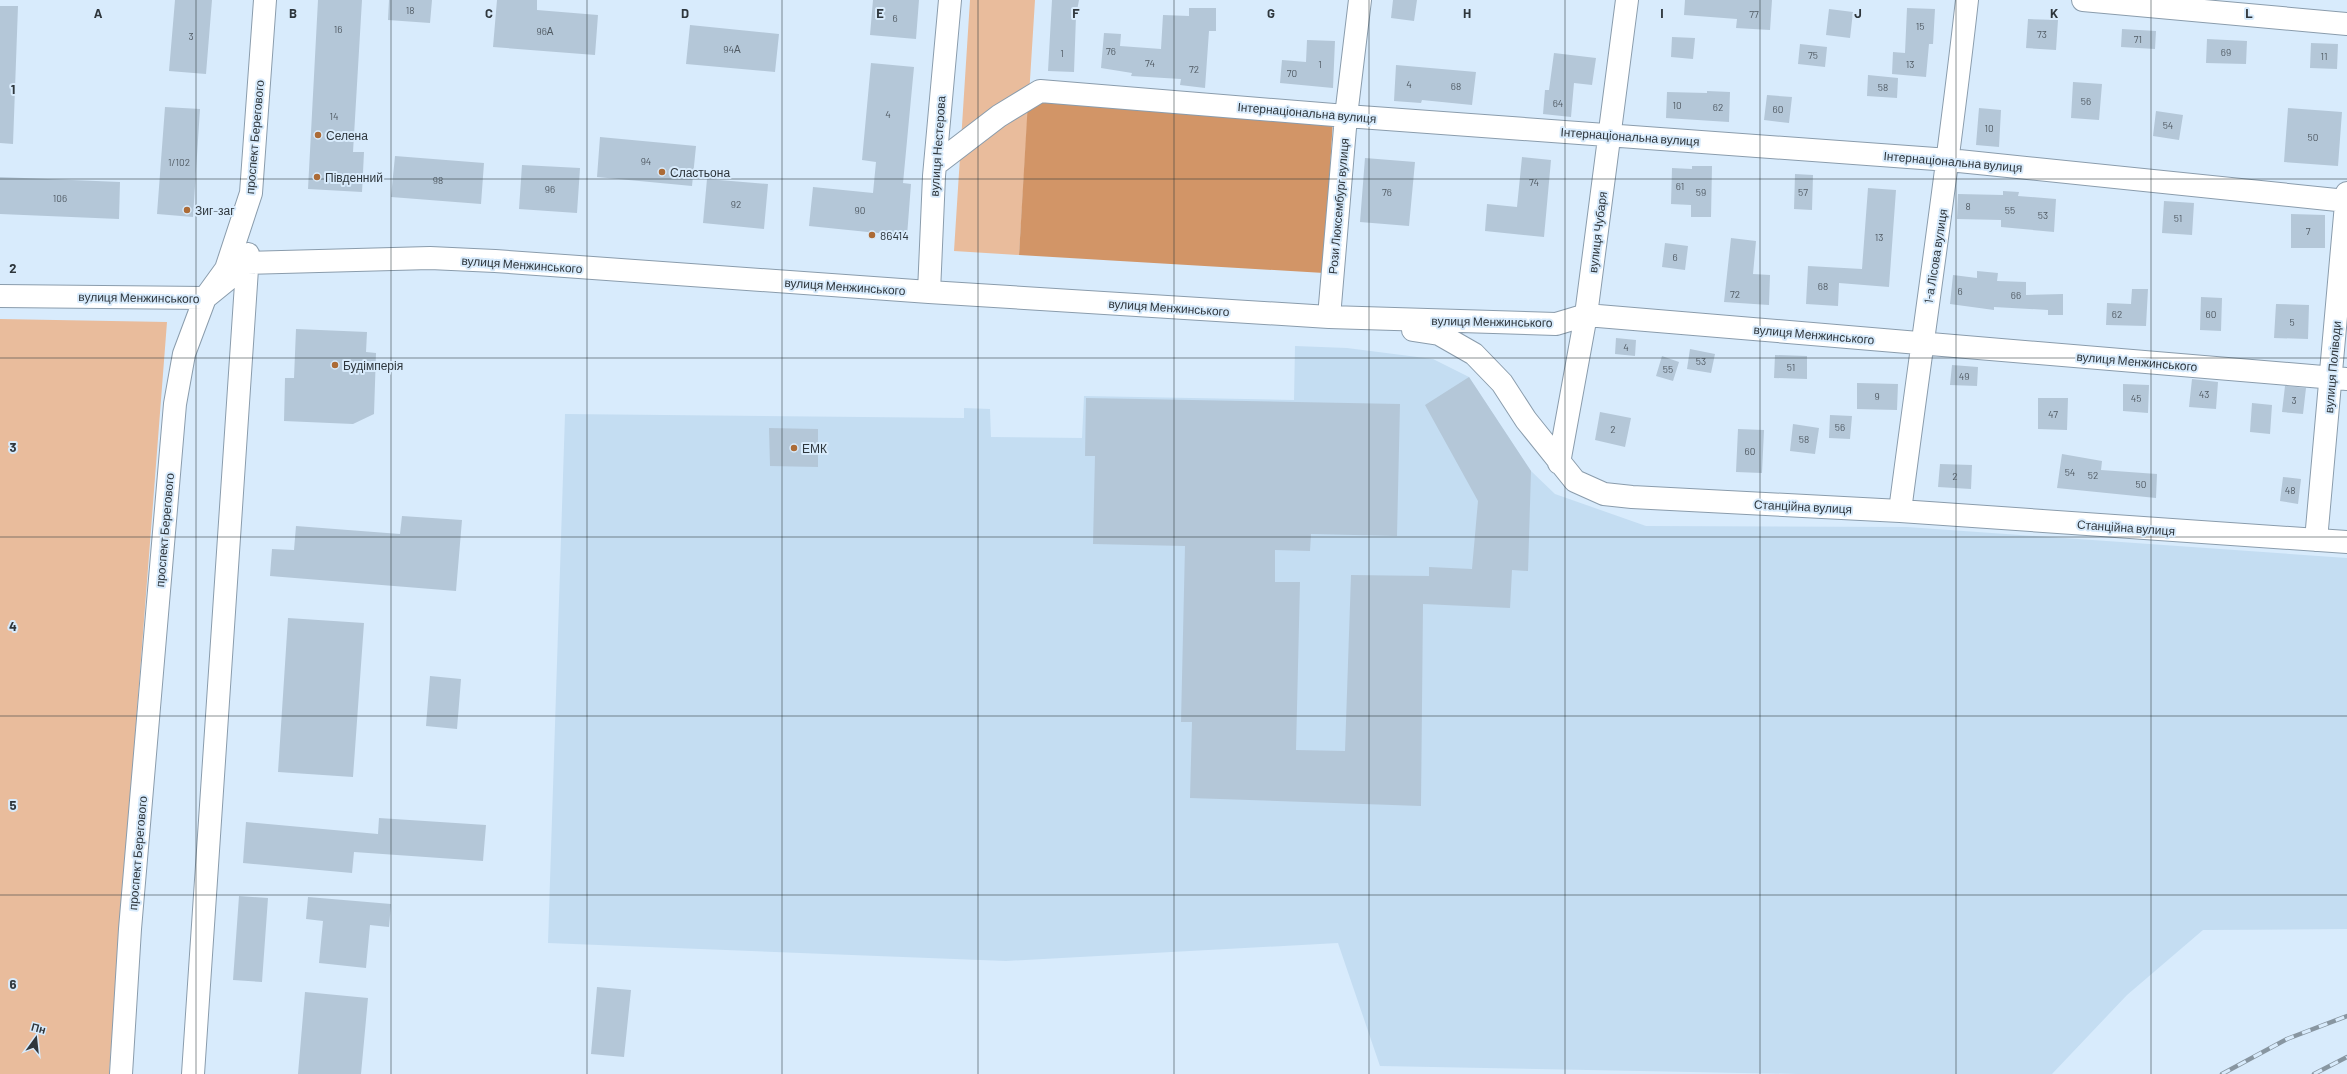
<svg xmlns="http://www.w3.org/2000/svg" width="2347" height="1074" viewBox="0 0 2347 1074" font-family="Barlow,sans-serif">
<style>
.built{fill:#c4ddf2}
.green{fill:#e9bc9c}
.forest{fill:#d29567}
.building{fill:#b4c7d8}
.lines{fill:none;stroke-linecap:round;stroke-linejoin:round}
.minor-casing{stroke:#8a9cac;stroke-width:24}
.minor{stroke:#fff;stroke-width:22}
.rail-casing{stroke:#8896a1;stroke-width:4.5}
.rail{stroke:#d8ebfc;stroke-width:3;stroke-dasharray:9;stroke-linecap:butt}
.grid{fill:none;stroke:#2e363c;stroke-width:1;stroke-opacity:0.55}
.poi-dot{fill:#ac6b36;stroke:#d8ebfc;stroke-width:1.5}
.labels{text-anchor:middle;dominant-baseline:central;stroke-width:4;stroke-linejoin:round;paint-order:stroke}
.number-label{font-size:10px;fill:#505a63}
.street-label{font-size:12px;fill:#2e363c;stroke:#d8ebfc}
.poi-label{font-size:12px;fill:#2e363c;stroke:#d8ebfc;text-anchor:start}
.grid-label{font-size:13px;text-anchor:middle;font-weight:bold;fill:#2e363c;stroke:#d8ebfc;stroke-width:4;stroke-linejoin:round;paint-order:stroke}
</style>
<rect width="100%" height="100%" fill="#d8ebfc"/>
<path class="built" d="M1295 346 1347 348 1433 359 1469 377 1531 471 1555 494 1646 526 1907 527 2347 558V929L2203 930 2127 995 2052 1074H1798L1380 1066 1338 943 1006 961 548 943 565 414 964 418V408L990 409 991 437 1082 438 1084 396 1294 400Z"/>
<path class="green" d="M970 0H1035L1019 255 954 251Z
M0 319 167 322 109 1074H0Z"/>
<path class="forest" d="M1028 101 1333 119 1324 273 1019 255Z"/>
<path class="building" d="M175 0H212L206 74 169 71Z
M318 0H362L353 152H364L362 192 308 189Z
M389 0H432L430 23 388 20Z
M497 0H537V10L598 15 595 55 493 47Z
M873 0H919L916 39 870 35Z
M1052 0H1079L1076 16 1074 72 1048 71Z
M1393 0H1417L1414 21 1391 18Z
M1685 0H1772L1770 30 1736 28 1737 19 1684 15Z
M0 6H18L13 144 0 143Z
M1189 8H1216V31H1209L1205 88 1180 85 1181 79 1131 76 1132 73 1101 68 1104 33 1121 34 1120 46 1161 49 1163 15 1189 16Z
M1907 8 1935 9 1933 44H1929L1926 77 1892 74 1893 52 1905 53Z
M1829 9 1853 12 1850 38 1826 35Z
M2028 19 2058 20 2056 50 2026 48Z
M690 25 779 34 775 72 686 64Z
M2122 29 2156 31 2155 49 2121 47Z
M1672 37 1695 38 1693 59 1671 57Z
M2207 39 2247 41 2246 64 2206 63Z
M1307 40 1335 41 1333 88 1280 83 1282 60 1306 62Z
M2311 43 2338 44 2337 69 2310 68Z
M1800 44 1827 47 1825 67 1798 64Z
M1554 53 1596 58 1592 85 1574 83 1571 117 1543 114 1545 90H1549Z
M871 63 914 67 903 183 911 184 907 236 809 226 813 187 873 193 876 162 862 160Z
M1396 65 1476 72 1472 105 1422 100 1421 103 1394 101Z
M1868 75 1898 78 1897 98 1867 96Z
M2073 82 2102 84 2099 120 2071 118Z
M1707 91 1730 92 1729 122 1666 118 1667 92 1707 93Z
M1767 95 1792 97 1789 123 1764 120Z
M165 107 200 109 193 217 157 214Z
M1979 108 2001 110 1999 147 1976 145Z
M2288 108 2342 112 2338 166 2284 162Z
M2156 111 2183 115 2179 140 2153 136Z
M600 137 696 146 692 186 597 177Z
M395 156 484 163 481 204 391 197Z
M1522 157 1551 160 1544 237 1485 231 1487 204 1517 207Z
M1365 158 1415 162 1409 226 1360 222Z
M522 165 580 168 577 213 519 209Z
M1692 166H1712L1711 217H1691V205L1671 204 1672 168 1692 169Z
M1795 174 1813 175 1812 210 1794 209Z
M0 177 120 182 119 219 0 214Z
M707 179 768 184 764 229 703 223Z
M1868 188 1896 190 1889 287 1839 283 1838 306 1806 304 1808 266 1862 269Z
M2003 191 2019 192 2018 196 2056 199 2054 232 2001 227V220L1957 219 1958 194 2003 195Z
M2164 201 2194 203 2192 235 2162 233Z
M2291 214 2325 215V248H2291Z
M1731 238 1756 241 1753 274 1770 275 1769 305 1724 302Z
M1665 243 1688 246 1685 270 1662 267Z
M1977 271 1998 273 1997 281 2026 282V295L2063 294V315H2048V310L1994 307V310L1950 304 1953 275 1977 278Z
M2132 289H2148L2146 326 2106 325 2107 303 2131 304Z
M2201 297 2222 298 2221 331 2200 330Z
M2276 304 2309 305 2308 339 2274 338Z
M296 329 367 332 366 352 376 353 374 414 353 424 284 421 285 378H294Z
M1616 338 1636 340 1635 356 1615 354Z
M1690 349 1715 354 1711 373 1687 369Z
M1775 355 1807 356V379L1774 378Z
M1662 356 1679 362 1673 381 1656 376Z
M1952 365 1978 367 1977 386 1950 385Z
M1469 377 1531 471 1528 571 1512 570 1510 608 1423 604 1421 806 1190 798 1192 722H1181L1185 546 1093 544 1095 456H1085L1086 398 1400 404 1397 536 1311 534 1310 551 1275 550V582H1300L1296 750 1345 751 1351 575 1429 576V567L1472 569 1478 501 1425 405Z
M2192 379 2218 382 2216 409 2189 407Z
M1857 383 1898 384 1897 410 1857 409Z
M2123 384 2149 385 2148 413 2123 411Z
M2285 386 2306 388 2303 414 2282 412Z
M2038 398H2068L2067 430 2038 429Z
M2252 403 2272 405 2270 434 2250 432Z
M1600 412 1631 418 1625 447 1595 440Z
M1830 415 1852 416 1850 439 1829 438Z
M1793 424 1819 428 1815 454 1790 451Z
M769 428 818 429V467L770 466Z
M1738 429 1764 430 1762 473 1736 472Z
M2062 454 2102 461 2101 470 2157 474 2156 498 2057 488Z
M1940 464 1972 465 1971 489 1938 487Z
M2283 477 2301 479 2298 504 2280 501Z
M402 516 462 520 456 591 270 576 272 549 294 550 296 526 400 534Z
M288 618 364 623 353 777 278 772Z
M430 676 461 679 457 729 426 726Z
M379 818 486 825 483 861 354 852 352 873 243 863 246 822 378 834Z
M239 896 268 898 262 982 233 980Z
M308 897 391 904 389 927 370 925 366 968 319 963 323 921 306 919Z
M597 987 631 990 624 1057 591 1054Z
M305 992 368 998 361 1074H298Z"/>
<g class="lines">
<defs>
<path id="minor" d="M2083 0 2347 24
M935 165 999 116 1040 91 1346 116 1949 160 2347 201
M929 292 934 176 950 0
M0 296 205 298 248 263 430 258 495 261 929 292 1329 317 1556 324 1586 315 2347 379
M1329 317 1346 116 1360 0
M1413 330 1439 334 1474 354 1502 383 1526 420 1575 481 1604 494 1632 497 1900 511 2347 542
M1559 463 1586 315 1627 0
M1900 511C1922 341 1948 171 1967 0
M2316 540 2347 193
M121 1074 130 929 175 404 184 354 205 298 226 269 251 193 265 0
M193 1074 248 254"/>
</defs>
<use href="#minor" class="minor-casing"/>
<use href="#minor" class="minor"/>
<defs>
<path id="rail" d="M2222 1074 2287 1039 2347 1016
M2314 1074 2347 1057"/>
</defs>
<use href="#rail" class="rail-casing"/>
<use href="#rail" class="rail"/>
</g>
<path class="grid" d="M196 0V1074M391 0V1074M587 0V1074M782 0V1074M978 0V1074M1174 0V1074M1369 0V1074M1565 0V1074M1760 0V1074M1956 0V1074M2151 0V1074M0 179H2347M0 358H2347M0 537H2347M0 716H2347M0 895H2347"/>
<g class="poi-dot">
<circle cx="318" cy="135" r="4"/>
<circle cx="662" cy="172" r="4"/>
<circle cx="317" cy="177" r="4"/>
<circle cx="187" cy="210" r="4"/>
<circle cx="872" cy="235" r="4"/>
<circle cx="335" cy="365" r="4"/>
<circle cx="794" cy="448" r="4"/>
</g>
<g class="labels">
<g class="number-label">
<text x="410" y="10">18</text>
<text x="1754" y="14">77</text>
<text x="895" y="18">6</text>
<text x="1920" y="26">15</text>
<text x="338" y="29">16</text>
<text x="545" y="31">96А</text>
<text x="2042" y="34">73</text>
<text x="191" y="36">3</text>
<text x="2138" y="39">71</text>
<text x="732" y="49">94А</text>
<text x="1111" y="51">76</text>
<text x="2226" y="52">69</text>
<text x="1062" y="53">1</text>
<text x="1813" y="55">75</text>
<text x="2324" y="56">11</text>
<text x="1150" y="63">74</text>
<text x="1320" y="64">1</text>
<text x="1910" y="64">13</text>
<text x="1194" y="69">72</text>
<text x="1292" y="73">70</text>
<text x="1409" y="84">4</text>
<text x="1456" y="86">68</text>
<text x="1883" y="87">58</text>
<text x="2086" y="101">56</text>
<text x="1558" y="103">64</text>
<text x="1677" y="105">10</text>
<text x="1718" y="107">62</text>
<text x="1778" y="109">60</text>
<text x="888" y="114">4</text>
<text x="334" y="116">14</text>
<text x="2168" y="125">54</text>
<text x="1989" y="128">10</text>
<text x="2313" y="137">50</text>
<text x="646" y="161">94</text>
<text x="179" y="162">1/102</text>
<text x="438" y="180">98</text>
<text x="1534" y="182">74</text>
<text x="1680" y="186">61</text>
<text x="550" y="189">96</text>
<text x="1387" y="192">76</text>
<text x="1701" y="192">59</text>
<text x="1803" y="192">57</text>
<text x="60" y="198">106</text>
<text x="736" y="204">92</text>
<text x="1968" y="206">8</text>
<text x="860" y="210">90</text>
<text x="2010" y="210">55</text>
<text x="2043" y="215">53</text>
<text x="2178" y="218">51</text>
<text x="2308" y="231">7</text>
<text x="1879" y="237">13</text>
<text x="1675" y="257">6</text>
<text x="1823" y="286">68</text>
<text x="1960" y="291">6</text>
<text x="1735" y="294">72</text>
<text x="2016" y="295">66</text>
<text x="2117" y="314">62</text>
<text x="2211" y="314">60</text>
<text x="2292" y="322">5</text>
<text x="1626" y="347">4</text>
<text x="1701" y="361">53</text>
<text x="1791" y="367">51</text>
<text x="1668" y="369">55</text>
<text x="1964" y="376">49</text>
<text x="2204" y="394">43</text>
<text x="1877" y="396">9</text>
<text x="2136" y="398">45</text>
<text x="2294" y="400">3</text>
<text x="2053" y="414">47</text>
<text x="1840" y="427">56</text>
<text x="1613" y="429">2</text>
<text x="1804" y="439">58</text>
<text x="1750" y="451">60</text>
<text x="2070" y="472">54</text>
<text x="2093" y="475">52</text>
<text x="1955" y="476">2</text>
<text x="2141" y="484">50</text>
<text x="2290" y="490">48</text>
</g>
<g class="street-label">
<text transform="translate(1307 112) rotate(5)">Інтернаціональна вулиця</text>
<text transform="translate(1630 136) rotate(4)">Інтернаціональна вулиця</text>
<text transform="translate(254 137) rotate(-85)">проспект Берегового</text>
<text transform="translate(937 146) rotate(-86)">вулиця Нестерова</text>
<text transform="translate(1953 161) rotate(5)">Інтернаціональна вулиця</text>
<text transform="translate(1338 206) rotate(-85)">Рози Люксембург вулиця</text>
<text transform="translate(1597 232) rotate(-83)">вулиця Чубаря</text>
<text transform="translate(1935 256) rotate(-81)">1-а Лісова вулиця</text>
<text transform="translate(522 264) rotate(4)">вулиця Менжинського</text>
<text transform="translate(845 286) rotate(4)">вулиця Менжинського</text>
<text transform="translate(139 297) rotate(1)">вулиця Менжинського</text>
<text transform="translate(1169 307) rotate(4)">вулиця Менжинського</text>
<text transform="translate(1492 321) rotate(1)">вулиця Менжинського</text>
<text transform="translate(1814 334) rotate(5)">вулиця Менжинського</text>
<text transform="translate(2137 361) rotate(5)">вулиця Менжинського</text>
<text transform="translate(2332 367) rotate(-85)">вулиця Поліводи</text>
<text transform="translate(1803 506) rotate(3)">Станційна вулиця</text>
<text transform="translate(2126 527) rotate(4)">Станційна вулиця</text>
<text transform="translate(164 530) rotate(-85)">проспект Берегового</text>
<text transform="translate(137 853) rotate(-85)">проспект Берегового</text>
</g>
<g class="poi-label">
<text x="326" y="135">Селена</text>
<text x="670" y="172">Сластьона</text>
<text x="325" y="177">Південний</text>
<text x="195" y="210">Зиг-заг</text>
<text x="880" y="235">86414</text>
<text x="343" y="365">Будімперія</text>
<text x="802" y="448">ЕМК</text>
</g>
</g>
<g class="grid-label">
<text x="98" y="18">A</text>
<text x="293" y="18">B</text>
<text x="489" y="18">C</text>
<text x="685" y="18">D</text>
<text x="880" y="18">E</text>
<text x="1076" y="18">F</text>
<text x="1271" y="18">G</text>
<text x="1467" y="18">H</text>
<text x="1662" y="18">I</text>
<text x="1858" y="18">J</text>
<text x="2054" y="18">K</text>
<text x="2249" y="18">L</text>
<text x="13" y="94">1</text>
<text x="13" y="273">2</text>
<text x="13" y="452">3</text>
<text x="13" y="631">4</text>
<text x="13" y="810">5</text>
<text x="13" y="989">6</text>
</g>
<g transform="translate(36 1038) rotate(15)" stroke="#d8ebfc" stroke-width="3" paint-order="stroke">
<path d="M0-3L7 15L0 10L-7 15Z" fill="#2e363c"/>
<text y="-6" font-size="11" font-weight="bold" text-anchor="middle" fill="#2e363c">Пн</text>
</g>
</svg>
